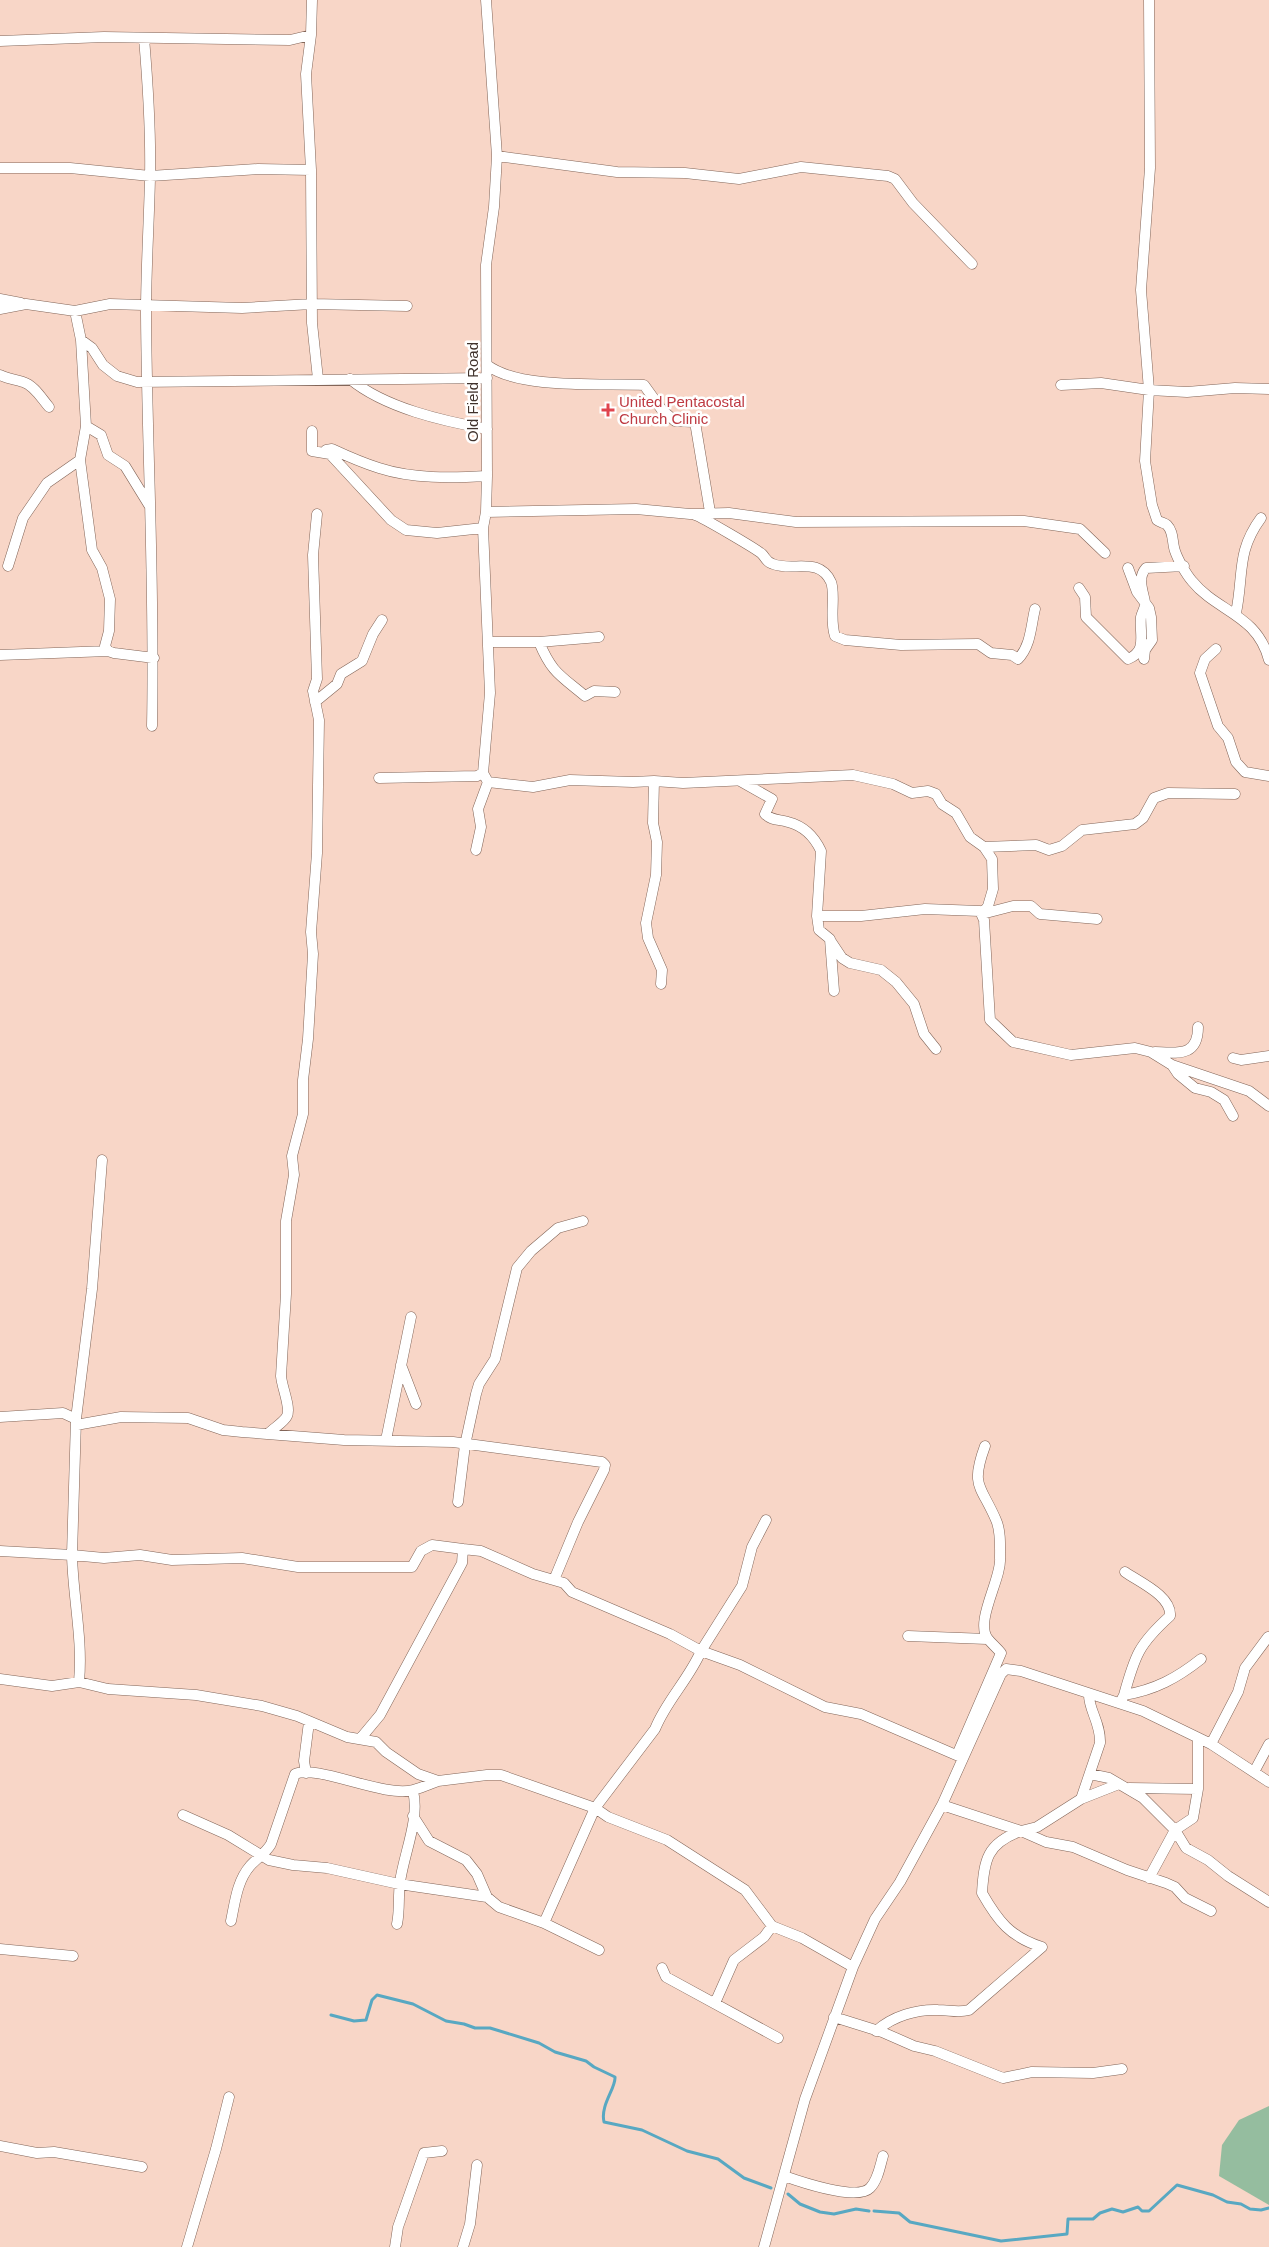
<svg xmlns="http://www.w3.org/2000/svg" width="1269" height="2247" viewBox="0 0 1269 2247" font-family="Arial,sans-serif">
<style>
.green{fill:#95bd9f}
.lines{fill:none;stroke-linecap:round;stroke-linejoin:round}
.stream{stroke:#58a8c2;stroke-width:3}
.street-casing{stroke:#826558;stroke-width:11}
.street{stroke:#fff;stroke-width:10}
.health-dot{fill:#e0444e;stroke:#fff;stroke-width:2}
.labels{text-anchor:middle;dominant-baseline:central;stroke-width:5;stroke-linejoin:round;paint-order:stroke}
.street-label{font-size:15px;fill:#40332d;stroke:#fff}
.health-label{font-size:15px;fill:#be3a42;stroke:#fff;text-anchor:start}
</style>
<rect width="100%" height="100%" fill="#f8d6c7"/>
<path class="green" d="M1269 2106V2205L1219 2176 1222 2145 1239 2120Z"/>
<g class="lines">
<path class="stream" d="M331 2015 354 2021 366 2020 372 2000 377 1995 413 2004 446 2021 464 2024 475 2028H490L539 2043 555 2052 586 2061 594 2067 615 2077C616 2088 600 2105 604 2122L642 2130 687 2151 718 2159 744 2178 771 2188
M788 2194 800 2204 820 2212 834 2214 856 2209 869 2211
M874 2211 899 2213 910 2222 1001 2241 1067 2234 1068 2219H1093L1100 2213 1112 2209 1123 2212 1138 2207 1142 2211H1149L1177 2185 1213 2195 1227 2202 1241 2204 1250 2209 1261 2210 1269 2208"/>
<defs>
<path id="street" d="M486 0 497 156 494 207 486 265 487 476 486 512 483 528 490 693 483 773 488 782
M1149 0 1150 168 1141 290 1149 390 1145 461 1152 505 1157 520C1159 522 1165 523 1167 525 1174 532 1172 543 1175 551 1178 560 1186 574 1192 581 1217 612 1257 614 1269 660
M311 35 306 74 311 170
M144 38C148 85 151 131 150 178 149 223 146 269 146 314 147 451 155 588 152 726
M0 41 104 37 290 40 311 35 312 0
M497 156 617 172 685 173 739 179 801 167 888 176 895 179 913 203 972 264
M0 168H70L150 176 258 169 311 170 312 323 318 379
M0 299 21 303
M0 309 26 304 75 311 110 304 242 308 312 304 407 306
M75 311 81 340 86 426 101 435 108 455 125 466 149 505
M81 340 92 348 103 365 117 376 137 382 487 378
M487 365C520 390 602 383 644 385L662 410 675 421 695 422 710 512
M0 375C8 379 15 379 23 382 34 385 42 399 49 407
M350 379C385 408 443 421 487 429
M1061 385 1101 383 1149 390 1187 392 1235 388 1269 389
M86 426 80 460 92 550 102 568 110 599 109 631 105 646 108 651 114 653 154 658
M312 431V451L330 454 391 520 406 530 437 533 483 528
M326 450 332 449C347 456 363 463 379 468 413 479 451 478 487 476
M486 512 636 509 690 514 729 513 796 522 1024 521 1080 529 1105 553
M695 515C702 517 758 550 762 554 766 558 766 562 773 564 793 572 819 556 831 582 836 594 829 619 835 636L845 640 901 645 978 644 991 653 1012 655 1018 659C1031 646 1031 625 1035 609
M8 566 23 518 47 483 80 460
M1128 568 1137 592 1149 608 1151 617 1152 640 1145 650 1144 659
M1079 588 1085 597 1086 617 1128 659C1148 651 1139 634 1141 617 1142 612 1146 607 1145 602 1143 591 1137 578 1146 568L1184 566
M1236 613C1244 574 1236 552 1261 518
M489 642H539C552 673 560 675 585 696L594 691 615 692
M539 642 599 637
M1216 649 1205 659 1200 673 1218 726 1228 738 1236 762 1245 772 1269 776
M0 655 108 651
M315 702 337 684 341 674 362 661 373 634 382 620
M379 778 477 776 483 773
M654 781 653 823 657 842 656 875 646 923 648 938 662 970 661 984
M740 781 772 799 765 814C772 821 779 819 788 822 804 826 814 836 821 851L817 916 819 930 830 939 834 991
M488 782 533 787 570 780 633 782 654 781 683 783 853 775 893 784 912 793 928 791 936 794 942 804 956 813 970 837 984 847 992 859 993 889 988 906 982 914
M984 847 1036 845 1049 850 1062 846 1082 830 1135 824 1143 818 1154 798 1168 793 1235 794
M476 850 481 827 478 809 488 782
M982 914 1013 906H1031L1040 914 1097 919
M817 916H861L925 909 980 911 984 920 990 1020 1013 1042 1071 1055 1135 1048 1151 1052 1172 1065 1249 1091 1269 1106
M830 940 842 958 850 963 881 970 896 982 914 1004 924 1034 936 1049
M1155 1052C1178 1053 1198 1057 1198 1027
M1233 1058 1241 1060 1269 1056
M1172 1065 1178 1074 1195 1088 1211 1092 1224 1100 1233 1116
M401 1365 416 1404
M0 1417 63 1413 76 1419
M76 1425 121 1417 188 1418 223 1430 242 1432 344 1440 453 1442 602 1462 605 1465 604 1470 578 1522 554 1580
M269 1433C274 1428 284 1422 287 1416 291 1407 282 1388 281 1376L286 1294V1221L294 1175 292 1156 303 1114V1080L308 1039 313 954 311 932 317 853 319 720 313 691 317 679 313 555 317 514
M386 1440 411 1317
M458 1502 465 1445 476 1394 479 1384 495 1359 517 1268 531 1251 558 1228 583 1221
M463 1549 481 1551 533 1574 564 1583 572 1592 670 1634 701 1651 742 1586 752 1547 766 1520
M0 1551 72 1555 76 1419 92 1289 102 1160
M908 1636 987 1639
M0 1679 52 1686 79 1682 108 1689 196 1695 262 1706 297 1716 347 1737 376 1742 386 1752 418 1774 438 1781 487 1775H501L595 1808 655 1729C666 1701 689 1679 701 1651L740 1665 825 1707 861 1714 963 1758
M79 1682C83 1639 73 1598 72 1555L104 1558 140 1555 172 1560 242 1558 298 1567H412L421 1551 432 1545 463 1549 462 1563 380 1715 360 1739
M1124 1695C1135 1655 1139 1644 1170 1616 1172 1596 1139 1582 1125 1572
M1122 1699 1124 1695C1155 1690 1177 1678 1201 1659
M1211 1744 1238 1692 1245 1668 1268 1637
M957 1755 1001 1653C997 1648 992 1644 988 1639 974 1622 1002 1578 1000 1558 1000 1546 1001 1531 996 1520 981 1485 970 1487 985 1446
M1254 1772 1269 1744
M306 1773 304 1761 309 1722
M1090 1774 1109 1778 1143 1798 1175 1830 1186 1848 1208 1860 1228 1876 1269 1902
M1129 1788 1198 1789
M1081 1799 1119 1784
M942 1805 1021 1831 1037 1827 1081 1799 1100 1743C1101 1723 1088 1709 1089 1694
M183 1815 228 1835 269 1860 293 1865 327 1868 399 1884 487 1897
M413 1816 429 1841 466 1860 477 1874 487 1897 499 1907 544 1923 599 1950
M1149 1878 1175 1830 1193 1818 1198 1789V1738
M231 1921C235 1902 237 1881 250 1866 257 1858 266 1853 271 1844L295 1774C317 1764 384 1798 413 1790 421 1788 430 1784 438 1781
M544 1923 595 1808 608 1817 667 1840 745 1890 772 1926 802 1938 853 1967
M397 1924C400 1910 398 1896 400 1882 404 1853 420 1819 413 1791
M1042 1947C1010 1937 998 1921 982 1893 984 1860 987 1843 1021 1831L1046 1842 1073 1847 1127 1870 1166 1883 1175 1887 1185 1898 1211 1911
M0 1949 73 1956
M662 1968 666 1977 778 2038
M715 2003 734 1960 764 1937 772 1926
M834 2017 882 2032 914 2046 935 2051 1003 2078 1032 2072 1093 2073 1122 2069
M876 2031C893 2016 917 2009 938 2010 950 2010 958 2013 969 2010L1042 1947
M0 2146 37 2153 54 2152 142 2167
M784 2176C801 2182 857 2201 870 2188 878 2180 880 2166 883 2156
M187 2247 216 2149 229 2097
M395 2247 398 2227 424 2153 442 2151
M463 2247 470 2224 477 2165
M764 2247 805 2099 853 1967 875 1919 900 1882 942 1805 1001 1674 1006 1669 1021 1671 1143 1711 1211 1744 1269 1782"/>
</defs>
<use href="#street" class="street-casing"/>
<use href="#street" class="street"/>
</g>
<path class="health-dot" d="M605.5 402.5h5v5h5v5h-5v5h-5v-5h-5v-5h5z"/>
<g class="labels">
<g class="street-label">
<text transform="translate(472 392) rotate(-90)">Old Field Road</text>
</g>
<g class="health-label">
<text x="619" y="401">United Pentacostal<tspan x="619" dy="17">Church Clinic</tspan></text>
</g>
</g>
</svg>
